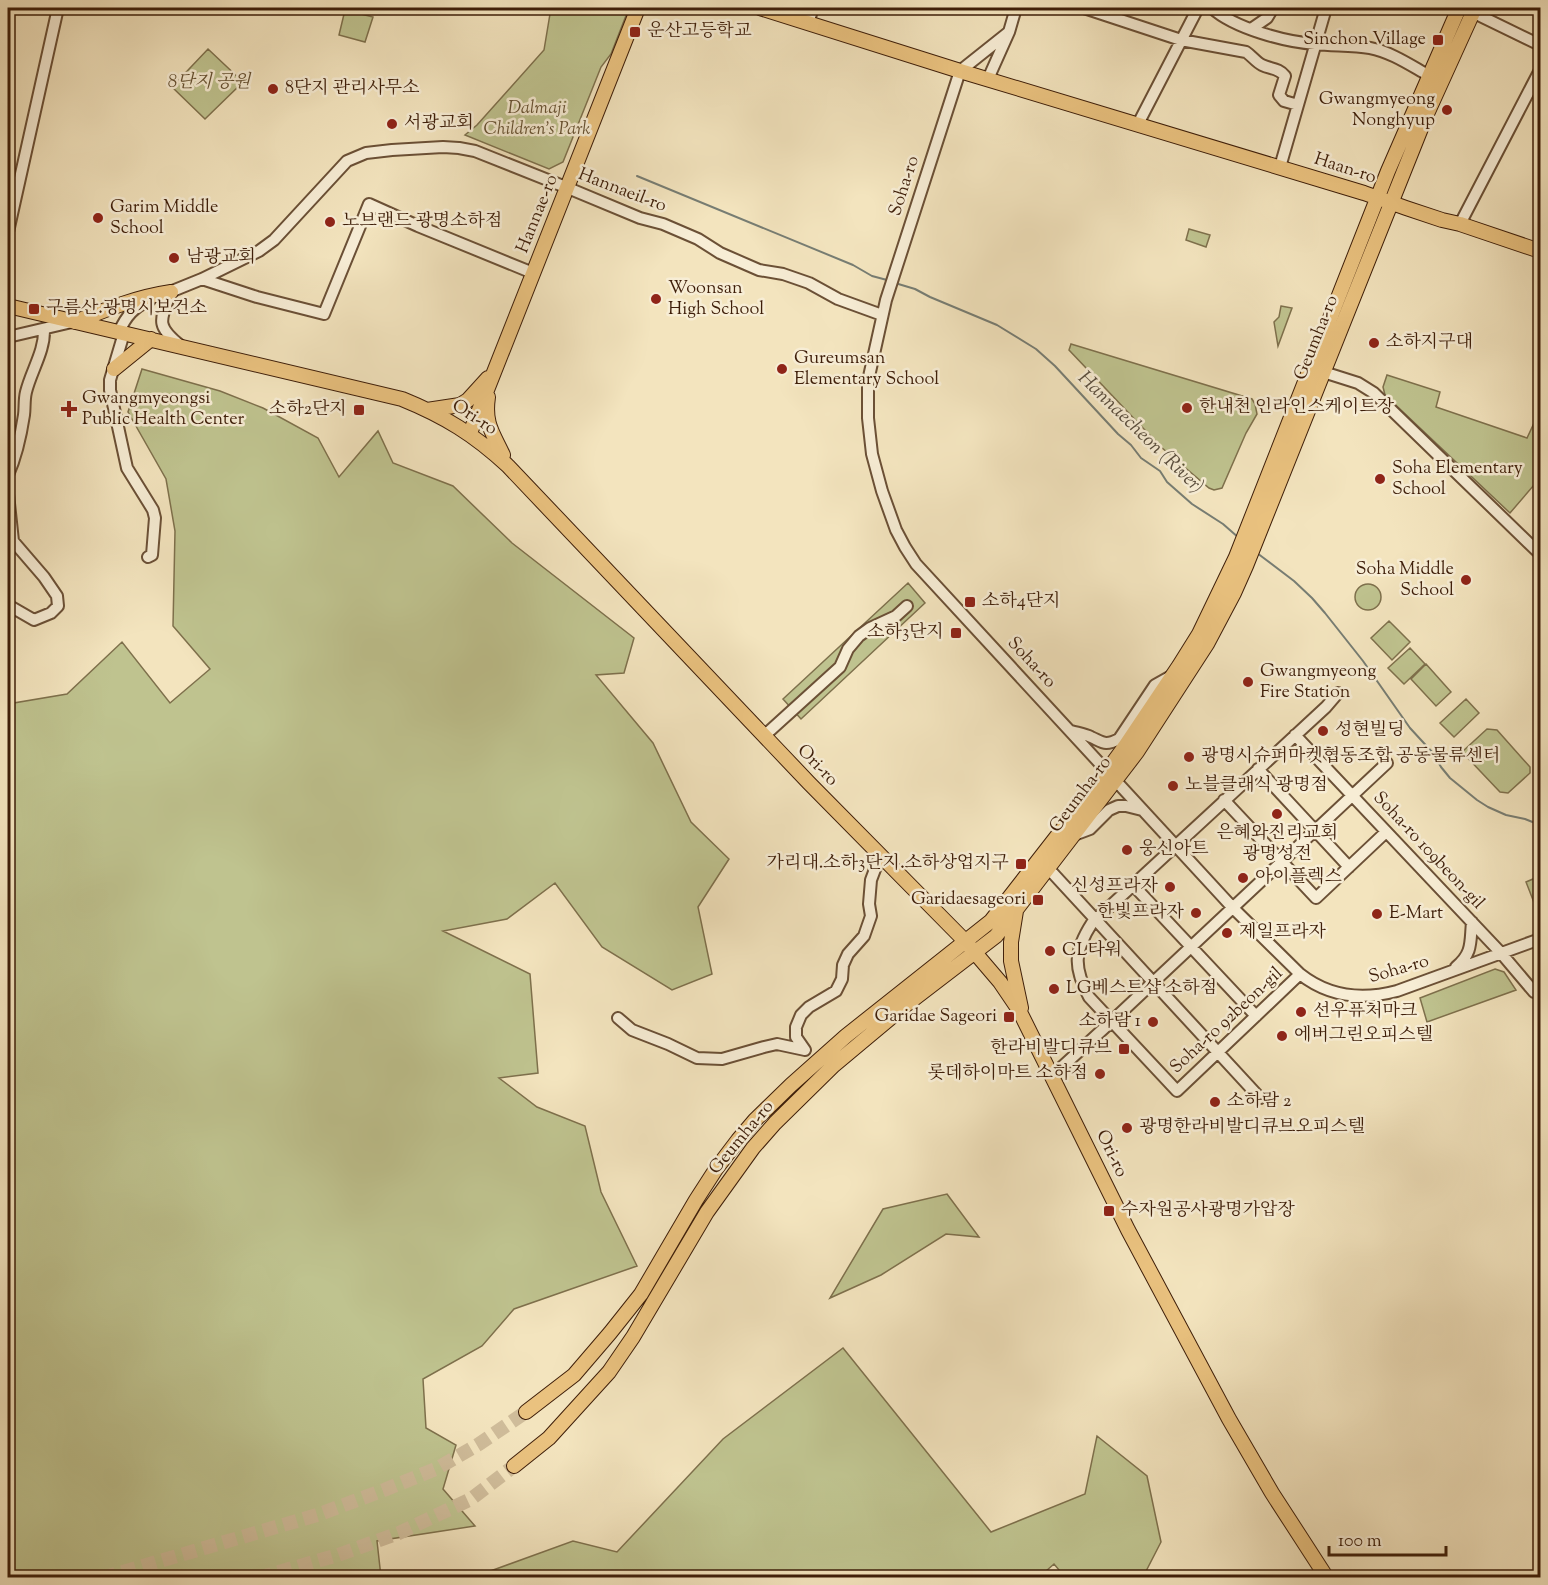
<svg xmlns="http://www.w3.org/2000/svg" width="1548" height="1585" viewBox="0 0 1548 1585" font-family="'Sorts Mill Goudy','Noto Serif KR',serif">
<style>
.green{fill:#bfc38f;stroke:#7e704c;stroke-width:1.5}
.lines{fill:none;stroke-linecap:round;stroke-linejoin:round}
.stream{stroke:#777d73;stroke-width:2}
.major-tunnel{stroke:#cfbc9a;stroke-width:14;stroke-dasharray:14 7;stroke-linecap:butt}
.minor-casing{stroke:#6b5036;stroke-width:14}
.major-casing{stroke:#3e1e09;stroke-width:16}
.minor{stroke:#f7edd5;stroke-width:10}
.major{stroke:#eac27f;stroke-width:14}
.poi-dot{fill:#8f2418;stroke:#f7edd5;stroke-width:2}
.labels{text-anchor:middle;dominant-baseline:central;stroke-width:5;stroke-linejoin:round;paint-order:stroke}
.poi-label{font-size:18px;fill:#3e1e09;stroke:#f7edd5;text-anchor:start}
.park-label{font-size:18px;font-style:italic;fill:#655031;stroke:#f7edd5}
.street-label{font-size:18px;fill:#3e1e09;stroke:#f7edd5}
.water-label{font-size:20px;font-style:italic;fill:#5a4e3e;stroke:#f7edd5}
</style>
<rect width="100%" height="100%" fill="#f3e4be"/>
<filter id="stains"><feTurbulence type="fractalNoise" baseFrequency=".00333" numOctaves="4"/><feColorMatrix values="0 0 0 0 .2 0 0 0 0 .09 0 0 0 0 .02 0 0 0 .5 -.17"/></filter>
<radialGradient id="worn" r=".72"><stop offset=".6" stop-color="#630" stop-opacity="0"/><stop offset="1" stop-color="#630" stop-opacity=".3"/></radialGradient>
<path class="green" d="M551 8H629L611 54 601 67 563 162 549 169 465 135 477 125 544 50Z
M345 10 373 17 365 42 339 35Z
M208 49 243 82 205 119 172 87Z
M1189 229 1210 235 1206 247 1186 240Z
M1281 306 1292 308 1278 346 1274 322 1279 317Z
M1071 344 1252 399 1255 404 1257 414 1246 433 1222 488 1214 490 1209 488 1161 447 1069 350Z
M142 369 220 391 263 408 318 438 339 477 378 431 393 463 453 486 512 543 634 638 624 673 596 675 653 743 691 822 729 859 698 907 712 974 672 990 602 947 555 883 507 919 443 931 530 974 538 1073 499 1078 537 1107 585 1126 601 1192 637 1266 514 1309 482 1346 423 1379 426 1428 456 1445 443 1489 475 1526 377 1541 381 1577H8V704L67 694 122 642 170 703 210 669 173 626 175 531 166 479 128 412Z
M1387 375 1440 392 1436 407 1527 438 1535 421 1540 423V478L1510 513 1385 395 1383 387Z
M908 583 925 603 801 719 783 699Z
M1355 597a13 13 0 1 1 26 0a13 13 0 1 1-26 0Z
M1389 621 1410 642 1392 660 1371 638Z
M1410 648 1425 664 1404 684 1388 668Z
M1426 664 1451 692 1436 706 1411 679Z
M1466 699 1479 713 1454 737 1440 723Z
M1487 729 1497 730 1530 767V773L1508 793 1500 792 1462 752Z
M1540 876V918L1526 882Z
M1495 969 1504 972 1516 990 1427 1022 1420 998Z
M947 1194 979 1237 946 1234 881 1275 830 1298 883 1209Z
M843 1348 991 1532 1085 1494 1097 1436 1147 1476 1161 1542 1143 1577H1065L1054 1564 1038 1578 474 1577 573 1541 617 1552 723 1439Z"/>
<g class="lines">
<path class="stream" d="M637 176 853 265 872 276 887 280
M895 283 915 289 930 297 997 325 1036 349 1055 366 1118 434 1131 445 1141 458 1160 471 1167 482 1192 504 1223 524 1239 538
M1257 553 1294 581 1312 598 1325 613 1363 661 1410 728 1433 753 1441 767 1450 778 1477 800 1488 807 1506 815 1525 819 1540 825"/>
<path class="major-tunnel" d="M102 1578 317 1515 384 1490 436 1469 479 1444 526 1412
M258 1578 338 1555 399 1533 471 1499 514 1466"/>
<defs>
<path id="minor" d="M1084 8 1181 40 1246 52C1252 56 1256 62 1262 65 1270 69 1279 68 1285 76L1279 95 1284 101 1298 105
M1212 8C1234 28 1285 42 1315 44 1333 46 1352 45 1370 48 1391 52 1410 65 1428 75
M1468 10 1540 45
M808 23 813 8
M1251 29 1267 18 1273 8
M1009 32 960 71 886 300 868 381V418L872 454 882 491 896 530 905 547 916 564 1233 908 1300 974C1329 997 1363 1000 1397 991L1540 939
M988 79 1009 32 1016 8
M1138 124 1198 8
M1280 167 1326 8
M1460 224 1540 70
M8 232 58 8
M202 279 257 297 324 314 369 204 418 226 533 273
M171 292C161 319 154 325 181 346
M165 294 202 279 259 251 274 240 347 161 366 153 392 150 443 147 459 148 475 151 568 188 640 218 663 224 698 239 720 253 759 270 783 274 809 283 838 299 882 315
M119 332C126 316 134 307 150 300
M124 333 110 380V390L127 468 153 510 155 518 152 555 148 557
M8 337 72 322
M1317 370 1358 383 1374 393 1540 554
M8 475C16 457 21 435 24 415 25 408 24 400 26 392 31 371 45 351 44 329
M8 494 13 541 44 577 57 596 58 606 51 613 34 620 8 605
M1071 731C1078 733 1085 734 1091 737 1104 743 1105 746 1119 739L1155 685 1171 676
M1295 735 1501 953 1534 992
M764 736 840 667 848 649 859 636 870 628 896 616 907 606
M1258 769 1349 867
M1224 800 1316 898 1386 832
M1074 835 1090 829 1109 810 1118 806H1126L1142 810
M1048 868 1260 1098
M1133 885 1256 1016
M1456 967C1473 953 1470 942 1472 922
M1300 974 1177 1091 1089 997C1073 967 1074 951 1092 923L1326 707 1338 693
M618 1018 632 1030 668 1044 697 1058 722 1059 764 1047 777 1044 805 1050 796 1037V1027L801 1015 809 1007 836 991 842 979 843 965 848 954 864 936 871 916 869 904 871 880 880 856
M1052 1076 1112 1021 1387 763"/>
<path id="major" d="M760 8 960 71 1364 193 1406 208 1442 220 1460 224 1540 251
M8 306 402 399C444 416 475 435 508 466L809 783 965 941 1000 982 1019 1010 1128 1230 1229 1419 1272 1493 1327 1578
M75 322C107 309 137 297 171 292
M114 369 151 339
M488 397C484 424 493 433 503 455
M427 410 460 405 468 400 488 378
M470 433 638 8
M1016 911 1011 942V961L1021 1008
M526 1412 574 1375 610 1333 641 1294 696 1200 716 1169 738 1140 755 1120 791 1085 846 1036 991 921 1093 790 1126 745 1179 666 1199 634 1236 557 1388 171 1459 8
M514 1466 549 1438 609 1372 633 1337 707 1212 753 1148 775 1123 834 1065 906 1005 996 936 1137 752 1207 644 1234 593 1246 566 1426 116 1475 8"/>
</defs>
<use href="#minor" class="minor-casing"/>
<use href="#major" class="major-casing"/>
<use href="#minor" class="minor"/>
<use href="#major" class="major"/>
</g>
<g class="poi-dot">
<rect x="629" y="26" width="12" height="12" rx="3"/>
<rect x="1432" y="34" width="12" height="12" rx="3"/>
<circle cx="273" cy="89" r="6"/>
<circle cx="1447" cy="110" r="6"/>
<circle cx="392" cy="124" r="6"/>
<circle cx="98" cy="218" r="6"/>
<circle cx="330" cy="222" r="6"/>
<circle cx="174" cy="258" r="6"/>
<circle cx="656" cy="299" r="6"/>
<rect x="28" y="303" width="12" height="12" rx="3"/>
<circle cx="1374" cy="343" r="6"/>
<circle cx="782" cy="369" r="6"/>
<circle cx="1187" cy="408" r="6"/>
<path d="M66 400h6v6h6v6h-6v6h-6v-6h-6v-6h6z"/>
<rect x="353" y="404" width="12" height="12" rx="3"/>
<circle cx="1380" cy="479" r="6"/>
<circle cx="1466" cy="580" r="6"/>
<rect x="964" y="596" width="12" height="12" rx="3"/>
<rect x="950" y="627" width="12" height="12" rx="3"/>
<circle cx="1248" cy="682" r="6"/>
<circle cx="1323" cy="731" r="6"/>
<circle cx="1189" cy="757" r="6"/>
<circle cx="1173" cy="786" r="6"/>
<circle cx="1277" cy="814" r="6"/>
<circle cx="1127" cy="850" r="6"/>
<rect x="1015" y="858" width="12" height="12" rx="3"/>
<circle cx="1243" cy="878" r="6"/>
<circle cx="1170" cy="887" r="6"/>
<rect x="1032" y="894" width="12" height="12" rx="3"/>
<circle cx="1196" cy="913" r="6"/>
<circle cx="1377" cy="914" r="6"/>
<circle cx="1227" cy="933" r="6"/>
<circle cx="1050" cy="951" r="6"/>
<circle cx="1054" cy="989" r="6"/>
<circle cx="1301" cy="1012" r="6"/>
<rect x="1003" y="1011" width="12" height="12" rx="3"/>
<circle cx="1153" cy="1022" r="6"/>
<circle cx="1282" cy="1036" r="6"/>
<rect x="1118" y="1043" width="12" height="12" rx="3"/>
<circle cx="1100" cy="1074" r="6"/>
<circle cx="1215" cy="1102" r="6"/>
<circle cx="1127" cy="1128" r="6"/>
<rect x="1103" y="1205" width="12" height="12" rx="3"/>
</g>
<g class="labels">
<g class="poi-label">
<text x="647" y="32">운산고등학교</text>
<text x="1426" y="40" text-anchor="end">Sinchon Village</text>
<text x="285" y="89">8단지 관리사무소</text>
<text x="1435" y="100" text-anchor="end">Gwangmyeong<tspan x="1435" dy="21">Nonghyup</tspan></text>
<text x="404" y="124">서광교회</text>
<text x="110" y="208">Garim Middle<tspan x="110" dy="21">School</tspan></text>
<text x="342" y="222">노브랜드 광명소하점</text>
<text x="186" y="258">남광교회</text>
<text x="668" y="289">Woonsan<tspan x="668" dy="21">High School</tspan></text>
<text x="46" y="309">구름산.광명시보건소</text>
<text x="1386" y="343">소하지구대</text>
<text x="794" y="359">Gureumsan<tspan x="794" dy="21">Elementary School</tspan></text>
<text x="82" y="399">Gwangmyeongsi<tspan x="82" dy="21">Public Health Center</tspan></text>
<text x="1199" y="408">한내천 인라인스케이트장</text>
<text x="347" y="410" text-anchor="end">소하2단지</text>
<text x="1392" y="469">Soha Elementary<tspan x="1392" dy="21">School</tspan></text>
<text x="1454" y="570" text-anchor="end">Soha Middle<tspan x="1454" dy="21">School</tspan></text>
<text x="982" y="602">소하4단지</text>
<text x="944" y="633" text-anchor="end">소하3단지</text>
<text x="1260" y="672">Gwangmyeong<tspan x="1260" dy="21">Fire Station</tspan></text>
<text x="1335" y="731">성현빌딩</text>
<text x="1201" y="757">광명시슈퍼마켓협동조합 공동물류센터</text>
<text x="1185" y="786">노블클래식 광명점</text>
<text x="1277" y="834" text-anchor="middle">은혜와진리교회<tspan x="1277" dy="21">광명성전</tspan></text>
<text x="1139" y="850">웅신아트</text>
<text x="1009" y="864" text-anchor="end">가리대.소하3단지.소하상업지구</text>
<text x="1255" y="878">아이플렉스</text>
<text x="1158" y="887" text-anchor="end">신성프라자</text>
<text x="1026" y="900" text-anchor="end">Garidaesageori</text>
<text x="1184" y="913" text-anchor="end">한빛프라자</text>
<text x="1389" y="914">E-Mart</text>
<text x="1239" y="933">제일프라자</text>
<text x="1062" y="951">CL타워</text>
<text x="1066" y="989">LG베스트샵 소하점</text>
<text x="1313" y="1012">선우퓨처마크</text>
<text x="997" y="1017" text-anchor="end">Garidae Sageori</text>
<text x="1141" y="1022" text-anchor="end">소하람 1</text>
<text x="1294" y="1036">에버그린오피스텔</text>
<text x="1112" y="1049" text-anchor="end">한라비발디큐브</text>
<text x="1088" y="1074" text-anchor="end">롯데하이마트 소하점</text>
<text x="1227" y="1102">소하람 2</text>
<text x="1139" y="1128">광명한라비발디큐브오피스텔</text>
<text x="1121" y="1211">수자원공사광명가압장</text>
</g>
<g class="park-label">
<text x="209" y="83">8단지 공원</text>
<text x="537" y="109">Dalmaji<tspan x="537" dy="21">Children's Park</tspan></text>
</g>
<g class="street-label">
<text transform="translate(1345 169) rotate(18)">Haan-ro</text>
<text transform="translate(905 186) rotate(-72)">Soha-ro</text>
<text transform="translate(622 191) rotate(21)">Hannaeil-ro</text>
<text transform="translate(538 214) rotate(-68)">Hannae-ro</text>
<text transform="translate(1317 338) rotate(-68)">Geumha-ro</text>
<text transform="translate(474 418) rotate(33)">Ori-ro</text>
<text transform="translate(1031 663) rotate(47)">Soha-ro</text>
<text transform="translate(817 766) rotate(46)">Ori-ro</text>
<text transform="translate(1081 795) rotate(-53)">Geumha-ro</text>
<text transform="translate(1428 851) rotate(47)">Soha-ro 109beon-gil</text>
<text transform="translate(1399 970) rotate(-16)">Soha-ro</text>
<text transform="translate(1227 1021) rotate(-43)">Soha-ro 92beon-gil</text>
<text transform="translate(742 1138) rotate(-50)">Geumha-ro</text>
<text transform="translate(1111 1154) rotate(64)">Ori-ro</text>
</g>
<g class="water-label">
<text transform="translate(1140 433) rotate(44)">Hannaecheon (River)</text>
</g>
</g>
<rect width="1548" height="1585" fill="none" stroke="#f3e4be" stroke-width="30"/>
<rect x="9" y="9" width="1530" height="1567" fill="none" stroke="#3e1e09" stroke-width="3"/>
<rect x="15" y="15" width="1518" height="1555" fill="none" stroke="#3e1e09" stroke-width="1.5"/>
<path d="M1329 1546v9h117v-9" fill="none" stroke="#3e1e09" stroke-width="3"/>
<text x="1338" y="1546" font-size="18" fill="#3e1e09" stroke="#f7edd5" stroke-width="4.5" paint-order="stroke">100 m</text>
<rect width="100%" height="100%" filter="url(#stains)"/>
<rect width="100%" height="100%" fill="url(#worn)"/>
</svg>
